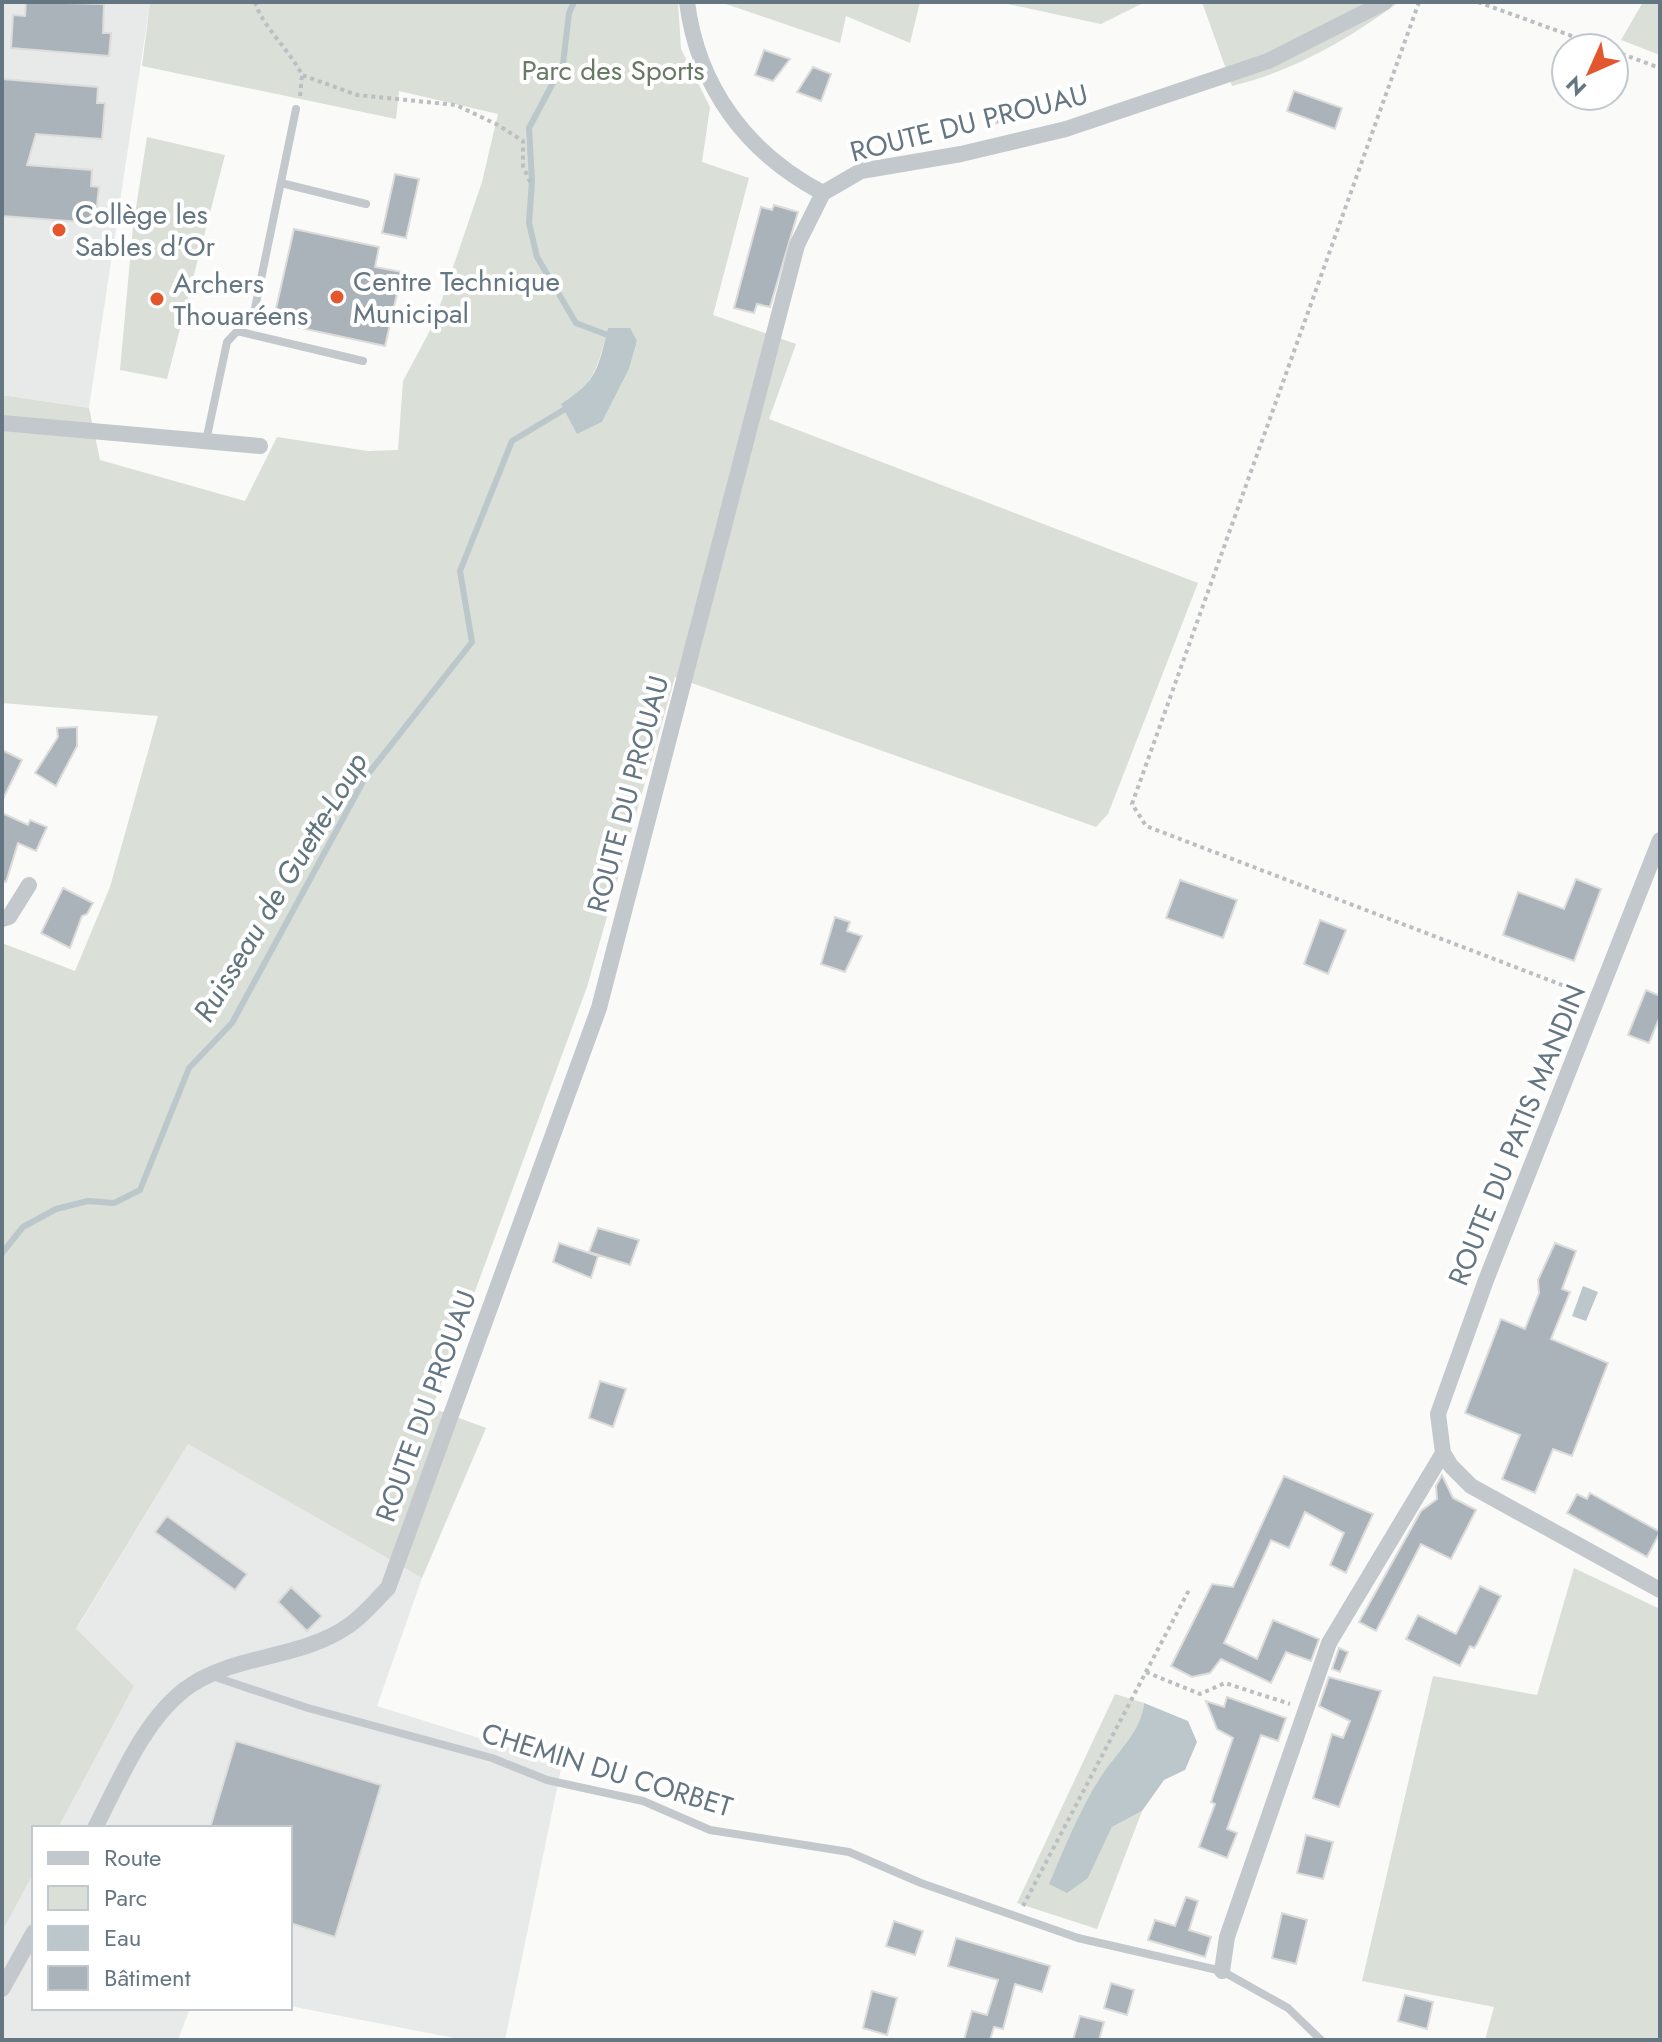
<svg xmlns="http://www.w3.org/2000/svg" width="1662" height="2042" viewBox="0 0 1662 2042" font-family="Jost,sans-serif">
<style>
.built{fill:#e8e9e9}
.green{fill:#dadfd7;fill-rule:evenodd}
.water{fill:#bbc7cb}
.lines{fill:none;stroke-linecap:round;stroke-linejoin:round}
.stream{stroke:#bbc7cb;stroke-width:6}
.building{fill:#aab3b9;stroke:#dcdcda;stroke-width:2}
.path{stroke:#bbbfc2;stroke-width:4;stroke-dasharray:4 4;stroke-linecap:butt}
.lane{stroke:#c3c8cc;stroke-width:8}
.street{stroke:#c3c8cc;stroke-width:16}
.poi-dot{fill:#e4572e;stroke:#fff;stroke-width:3}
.labels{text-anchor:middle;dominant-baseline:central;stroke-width:8;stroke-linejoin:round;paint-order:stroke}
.park-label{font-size:28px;fill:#687a64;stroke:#fff}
.street-label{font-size:28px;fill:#657683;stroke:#fff}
.poi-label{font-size:28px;fill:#657683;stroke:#fff;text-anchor:start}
.water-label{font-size:30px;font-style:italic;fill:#60757c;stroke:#fff}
</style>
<rect width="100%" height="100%" fill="#fafaf8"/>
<path class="built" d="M2 2H150L89 408 2 395Z
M188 1444 422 1578 377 1706 562 1764 505 2040H464L290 2006V1828H58L134 1686 76 1630Z
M34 1872V2008H190L178 2040H2V1932Z"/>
<path class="green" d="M150 2H678L681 49 710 107 702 162 749 178 713 315 796 344 769 419 1198 583 1108 814 1096 827 675 677 587 987 432 1408 486 1428 422 1578 188 1444 76 1629 134 1686 58 1828H34V1872L2 1932V943L75 971 110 887 158 716 2 703V395L89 408 100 460 245 501 277 437 368 451 398 450 403 381 434 323 482 182 498 114 399 91 396 119 142 66ZM608 328 637 341 629 369 602 422 578 433 562 404C596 382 598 366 608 328Z
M720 2H920L910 43 846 16 840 43Z
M998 2H1145L1101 24Z
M1202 2H1399C1347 40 1294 71 1232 86Z
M1643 2H1660V55L1621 40Z
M147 137 225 155 167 379 120 370 133 227Z
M1574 1568 1660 1609V2040H1485L1494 2007 1362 1981 1433 1676 1537 1695Z
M1115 1694 1144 1703C1142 1731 1118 1751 1103 1774 1090 1795 1079 1819 1068 1841L1088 1878 1112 1827 1142 1811 1097 1929 1017 1903Z"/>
<path class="water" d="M608 328H630L637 341 629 369 602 422 577 434 561 404C598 380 598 368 608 328Z
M1583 1286 1598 1292 1586 1321 1572 1316Z
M1144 1703 1188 1721 1197 1742 1185 1770 1164 1780 1142 1811 1112 1827 1088 1878 1067 1893 1049 1884C1065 1847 1081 1806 1104 1772 1118 1751 1142 1730 1144 1703Z"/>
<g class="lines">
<path class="stream" d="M574 2 569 13 563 64 529 128 532 181 529 223 537 257 576 323 613 337
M2 1253 23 1227 56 1209 88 1201 114 1203 140 1190 189 1068 232 1023 365 778 472 642 460 571 512 441 570 406"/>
</g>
<path class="building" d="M26 2 104 4 103 33H111L109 56 11 48 13 15 25 16Z
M764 50 790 59 773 81 755 75Z
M813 67 831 74 821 101 797 92Z
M2 79 98 87 97 103H105L102 139 36 134 27 165 92 170 91 186 99 187 95 223 2 216Z
M1294 91 1342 108 1335 129 1287 111Z
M998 102 1015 103 1013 124 996 123Z
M395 174 419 179 406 238 382 233Z
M774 205 798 212 770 307 757 304 754 313 734 308 761 207 772 210Z
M294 229 379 247 375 267 402 272 385 346 273 322Z
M77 727V746L56 786 35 773 58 737 57 728Z
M2 750 22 760 2 801Z
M2 813 28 825 30 820 47 827 36 851 18 843 6 882 2 881Z
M1576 879 1601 889 1574 961 1503 935 1518 892 1564 909Z
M1180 880 1237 900 1223 938 1166 918Z
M63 888 93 903 87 914 82 916 70 948 41 933Z
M835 917 850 922 847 931 862 936 845 972 821 964Z
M1320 920 1346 930 1328 974 1304 964Z
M1646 990 1660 996V1016L1649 1043 1628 1035Z
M598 1228 639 1240 630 1265 589 1252Z
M559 1243 598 1256 591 1278 553 1262Z
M1555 1243 1576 1251 1562 1289 1570 1292 1551 1339 1608 1363 1572 1456 1553 1449 1535 1493 1502 1479 1520 1435 1465 1413 1501 1319 1525 1329 1539 1293 1538 1280Z
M600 1381 626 1389 613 1427 589 1418Z
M1442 1475 1453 1498 1476 1510 1451 1559 1421 1544 1376 1631 1359 1622 1421 1511 1437 1499 1436 1486Z
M1284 1476 1373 1514 1346 1573 1330 1565 1344 1533 1305 1512 1289 1548 1271 1540 1224 1643 1257 1659 1273 1620 1319 1639 1311 1661 1286 1652 1271 1683 1221 1659 1210 1673 1192 1677 1171 1666 1212 1584 1233 1587Z
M1590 1493 1660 1532 1647 1557 1567 1513 1577 1494 1587 1499Z
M167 1516 247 1574 235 1590 155 1532Z
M1480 1586 1501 1596 1477 1644 1474 1648 1470 1646 1460 1666 1406 1639 1418 1615 1456 1634Z
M291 1587 322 1616 307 1631 278 1602Z
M1339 1648 1348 1652 1340 1672 1332 1669Z
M1329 1677 1381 1691 1339 1807 1313 1798 1332 1734 1343 1738 1350 1721 1319 1706Z
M1227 1697 1286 1718 1278 1741 1261 1735 1227 1829 1237 1833 1227 1858 1199 1847 1215 1804 1211 1802 1233 1738 1217 1729 1206 1701 1224 1707Z
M236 1741 381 1785 335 1937 290 1923V1828H210Z
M1306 1835 1333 1842 1323 1879 1297 1873Z
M1186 1897 1198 1901 1189 1930 1211 1937 1205 1957 1148 1940 1155 1920 1175 1926Z
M1282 1913 1307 1920 1296 1964 1272 1958Z
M894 1921 923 1931 915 1955 886 1946Z
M956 1938 1050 1966 1042 1992 1015 1984 1003 2029 994 2027 990 2040H964L972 2011 987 2015 998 1980 948 1966Z
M1111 1983 1134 1990 1127 2015 1104 2008Z
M872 1991 897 1998 887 2035 863 2028Z
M1405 1995 1433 2002 1427 2029 1398 2021Z
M1080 2016 1104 2022 1099 2040H1073Z"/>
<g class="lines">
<path class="path" d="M255 2C262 26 289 49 302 75L357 95 456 105 498 125 523 141V166L530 182
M1419 2 1132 804 1146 826 1583 993
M1478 2 1605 48
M1614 51 1660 68
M300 96 302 75
M1146 1672 1200 1694 1225 1683 1290 1704
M1023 1906 1189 1590"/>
<path class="lane" d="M281 183 366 204
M237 331 363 361
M206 441 227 342 254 313 296 109
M212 1676 308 1708 492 1758 547 1780 643 1801 710 1830 849 1852 921 1883 1078 1938 1222 1971 1288 2008 1321 2040"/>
<path class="street" d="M687 2C698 88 747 153 823 193
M2 423 260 446
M1660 840 1486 1280 1438 1414 1443 1453 1451 1466 1471 1486 1660 1590
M2 919 9 917 29 885
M95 1828C119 1782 142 1723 184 1690 230 1654 300 1660 348 1626 363 1616 375 1601 388 1588L599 1008 797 245 823 193 861 171 961 154 1066 129 1268 61 1385 2
M1222 1971 1227 1937 1329 1643 1443 1453
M2 1989 34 1932"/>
</g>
<g class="poi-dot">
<circle cx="59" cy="230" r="8"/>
<circle cx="337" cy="297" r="8"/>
<circle cx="157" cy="299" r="8"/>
</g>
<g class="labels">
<g class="park-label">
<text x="613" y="70">Parc des Sports</text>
</g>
<g class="street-label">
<text transform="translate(969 123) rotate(-14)">ROUTE DU PROUAU</text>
<text transform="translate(628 794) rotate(-75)">ROUTE DU PROUAU</text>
<text transform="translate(1517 1135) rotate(-68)">ROUTE DU PATIS MANDIN</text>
<text transform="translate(426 1406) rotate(-70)">ROUTE DU PROUAU</text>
<text transform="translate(607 1770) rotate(17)">CHEMIN DU CORBET</text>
</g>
<g class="poi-label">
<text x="75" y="214">Collège les<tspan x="75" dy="32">Sables d'Or</tspan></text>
<text x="353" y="281">Centre Technique<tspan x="353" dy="32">Municipal</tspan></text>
<text x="173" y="283">Archers<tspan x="173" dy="32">Thouaréens</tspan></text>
</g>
<g class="water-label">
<text transform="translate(280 887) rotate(-59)">Ruisseau de Guette-Loup</text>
</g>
</g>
<rect width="1662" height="2042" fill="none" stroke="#657683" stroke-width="8"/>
<rect x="32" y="1826" width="260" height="184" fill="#ffffff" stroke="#c1c8cd" stroke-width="2"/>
<rect x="48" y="1852" width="40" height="12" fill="#c3c8cc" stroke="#c1c8cd" stroke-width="2"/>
<text x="104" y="1866" font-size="24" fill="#657683">Route</text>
<rect x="48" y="1886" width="40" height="24" fill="#dadfd7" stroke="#c1c8cd" stroke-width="2"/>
<text x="104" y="1906" font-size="24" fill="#657683">Parc</text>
<rect x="48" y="1926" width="40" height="24" fill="#bbc7cb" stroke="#c1c8cd" stroke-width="2"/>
<text x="104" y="1946" font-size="24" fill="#657683">Eau</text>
<rect x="48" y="1966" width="40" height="24" fill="#aab3b9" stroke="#c1c8cd" stroke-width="2"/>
<text x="104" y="1986" font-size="24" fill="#657683">Bâtiment</text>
<g transform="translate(1590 72) rotate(225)"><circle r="38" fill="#ffffff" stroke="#c1c8cd" stroke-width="2"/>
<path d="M0-6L14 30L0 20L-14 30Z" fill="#e4572e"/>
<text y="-12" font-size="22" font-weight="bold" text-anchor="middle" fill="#657683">N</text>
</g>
</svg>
